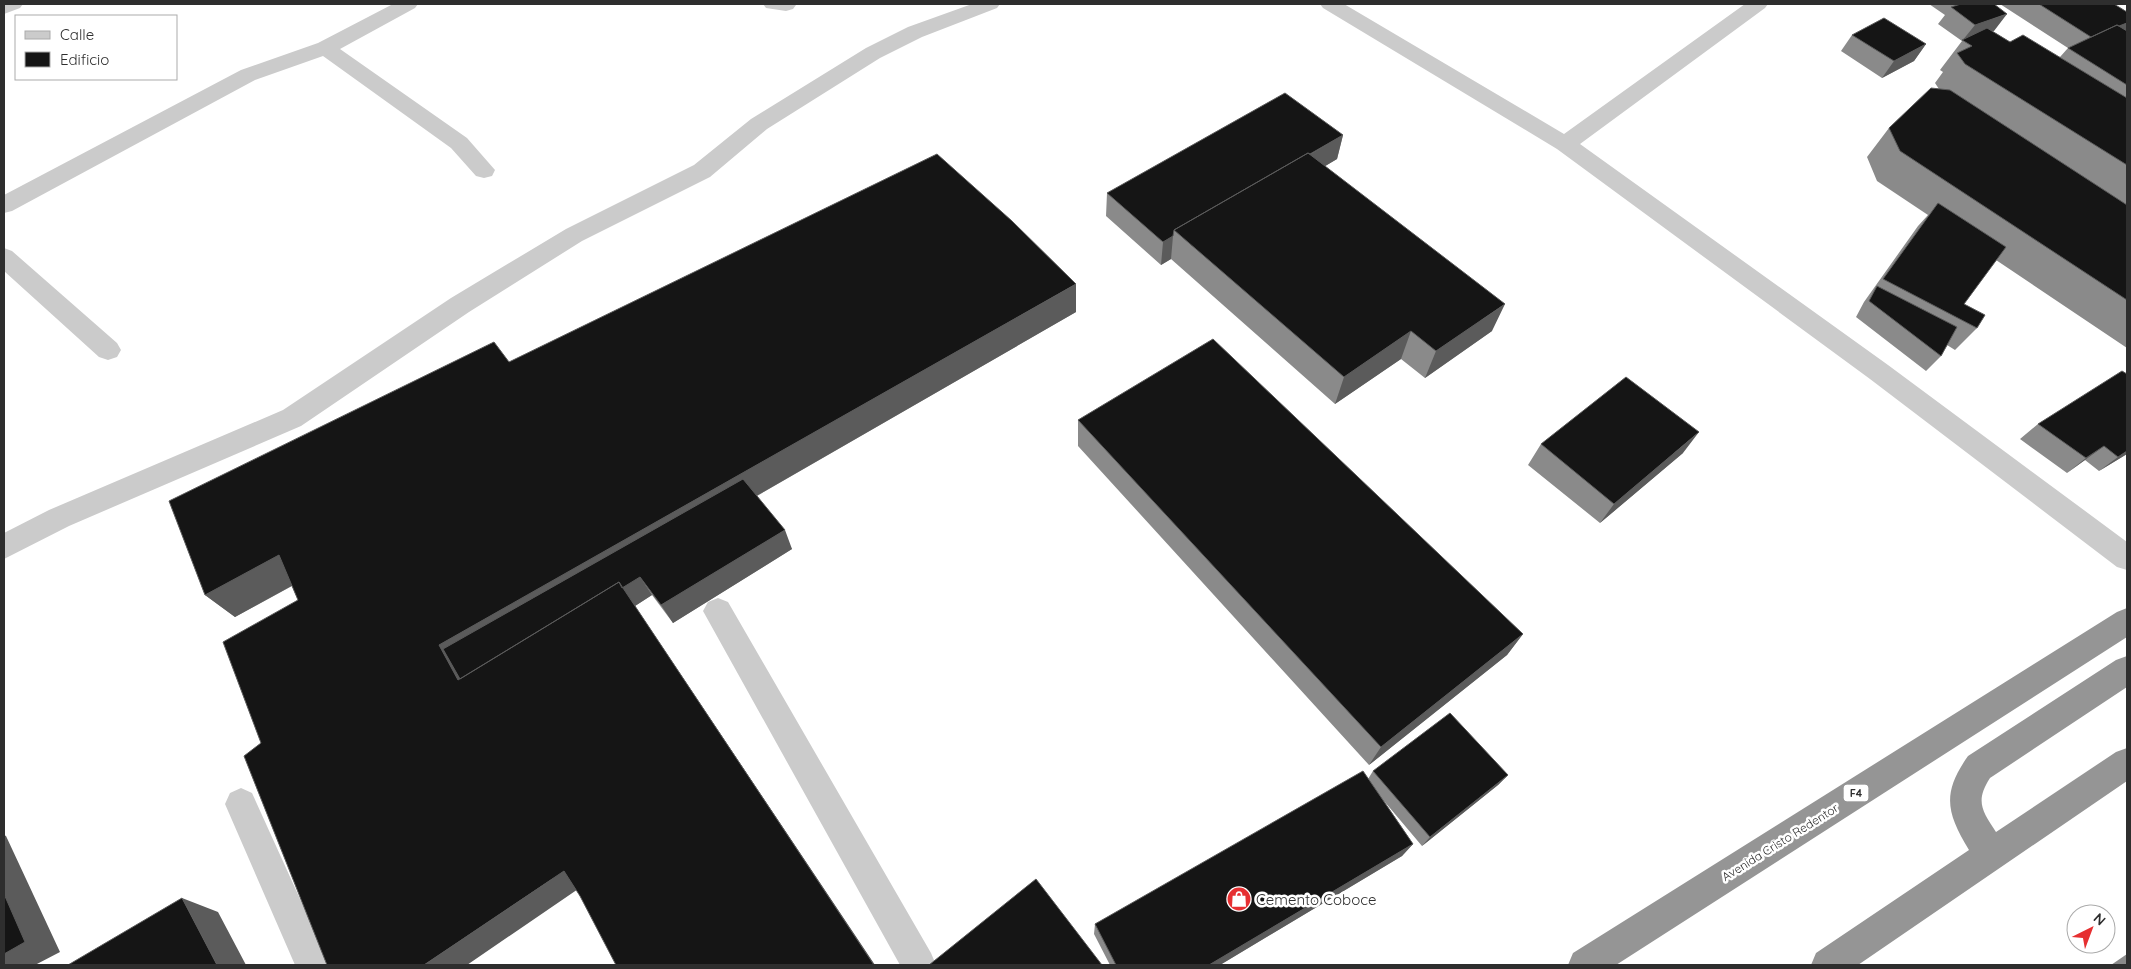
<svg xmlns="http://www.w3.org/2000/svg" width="2131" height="969" viewBox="0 0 2131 969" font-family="Quicksand,sans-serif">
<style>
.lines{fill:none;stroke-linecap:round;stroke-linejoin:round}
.minor{fill:#cbcbcb;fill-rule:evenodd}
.highway{fill:#959595;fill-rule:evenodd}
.wall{fill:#8a8a8a}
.shaded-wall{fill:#5b5b5b}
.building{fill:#151515;stroke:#5b5b5b}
.labels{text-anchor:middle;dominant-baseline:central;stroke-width:5;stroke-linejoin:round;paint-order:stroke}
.shield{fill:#fff;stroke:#6d6d6d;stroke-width:1}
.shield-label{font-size:11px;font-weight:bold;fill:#2e2e2e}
.street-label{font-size:12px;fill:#2e2e2e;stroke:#fff}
.near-poi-label{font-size:15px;fill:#2e2e2e;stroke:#fff;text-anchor:start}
</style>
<rect width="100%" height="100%" fill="#fff"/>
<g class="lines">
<path class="minor" d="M4 4H23L20 8 4 14Z
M393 4H418L415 8 340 49 467 138 495 170 492 176 484 178 476 176 451 148 323 56 255 80 12 211 4 213V195L241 70 318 43Z
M763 4H795L796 5 793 9 786 11 766 8Z
M972 4H1000L997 8 922 37 880 58 767 129 710 177 582 241 469 312 301 426 69 526 4 559V533L49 510 283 410 451 298 566 229 694 165 751 119 866 48 908 27Z
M1320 4H1344L1564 134 1745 4H1768L1765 8 1580 144 1888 365 2127 542V570L2117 567 1870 379 1557 149 1323 8Z
M4 248 12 251 117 343 121 350 117 357 108 360 99 357 4 271Z
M718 598 728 602 931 953 936 965H900L708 620 703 611 708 602Z
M241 788 252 793 330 965H295L225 804 230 793Z"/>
<path class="highway" d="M2127 608V637L1616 965H1568L1573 953 2117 612Z
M2127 656V687L1990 778C1975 801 1982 811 1996 832L2116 752 2127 748V781L1858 965H1811L1816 953 1969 850C1946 812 1942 793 1968 756L2116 660Z"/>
</g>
<path class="wall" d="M1929 4H1994V31H1992L2010 42 2060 57 2068 48 2000 4H2114L2127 31V348L1996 260 1964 304 1977 328 1955 350 1947 345 1941 356 1926 371 1856 317 1864 302 1918 226 1928 215 1877 181 1867 157 1889 128 1939 89 1935 83 1943 72 1940 70 1962 41 1938 24 1945 15Z
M1852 35 1926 44 1914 61 1882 78 1841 51Z
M1343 135 1337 159 1325 166 1492 331 1425 378 1401 359 1335 404 1171 259 1161 265 1106 216 1107 193Z
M1076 312 757 496 792 549 673 623 652 595 635 606 580 896 577 890 261 743 298 600 292 586 235 617 205 595 509 362Z
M2127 374V454L2099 471 2085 460 2067 473 2020 439 2038 424Z
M1078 420 1523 634 1507 655 1369 765 1078 446Z
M1541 444 1683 453 1600 523 1528 465Z
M1373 771 1508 775 1498 785 1422 846 1384 801 1413 844 1402 856 1220 965H1110L1094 934 1095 924 1368 779Z
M2127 954V965H2111Z"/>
<path class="shaded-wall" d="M2007 14 1994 31 1962 41 1975 25Z
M2127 23V30L2123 35 2091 37Z
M1926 44 1914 61 1882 78 1894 61Z
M1343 135 1337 159 1192 246 1178 233Z
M1173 236 1171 259 1161 265 1163 242Z
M1076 284V312L461 666 640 577 652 595 635 606 875 965 458 680 439 645Z
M1505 304 1492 331 1425 378 1436 351Z
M1411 331 1401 359 1335 404 1344 377Z
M1699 432 1683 453 1600 523 1614 504Z
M2104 446 2085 460 2067 473 2086 458Z
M2127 451V454L2099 471 2118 457Z
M785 530 792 549 673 623 661 605Z
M279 555 306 578 235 617 205 595Z
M1523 634 1507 655 1369 765 1381 747Z
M1508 775 1498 785 1422 846 1430 837Z
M4 835 6 836 60 952 35 965H4Z
M1413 844 1402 856 1220 965H1209Z
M564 871 584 885 467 965H424Z
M182 898 218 912 246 965H217Z"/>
<path class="building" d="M1961 4H1994L2007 14 1975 25 1951 7Z
M2039 4H2114L2127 12V23L2119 26 2117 25 2091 37Z
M1884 18 1926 44 1894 61 1852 35Z
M2117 25 2127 31V85L2068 48Z
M1987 28 2010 42 2023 35 2127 98V165L1965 64 1957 53 1972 46 1962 40Z
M1931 88 1950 90 2127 205V300L1900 151 1889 128Z
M1285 93 1343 135 1310 154 1308 153 1174 230 1173 236 1163 242 1107 193Z
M1308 153 1505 304 1436 351 1411 331 1344 377 1174 230Z
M937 154 1012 221 1076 284 439 645 458 680 619 582 874 965H616L580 896 564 871 424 965H327L244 756 261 743 223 642 298 600 279 555 205 595 169 501 494 342 509 362Z
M1938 203 2006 247 1964 304 1985 315 1977 328 1883 279Z
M1877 286 1957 327 1941 356 1869 301Z
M1213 339 1523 634 1381 747 1078 420Z
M2122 371 2127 374V451L2118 457 2104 446 2086 458 2038 424Z
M1626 377 1699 432 1614 504 1541 444Z
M743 479 785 530 661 605 640 577 622 588 619 582 460 679 443 649Z
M1450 713 1508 775 1430 837 1373 771Z
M1363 771 1413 844 1209 965H1116L1095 924Z
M1036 879 1102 965H929Z
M4 894 25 942 4 954Z
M182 898 217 965H68Z"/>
<defs>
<symbol id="shop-disc" viewBox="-11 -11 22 22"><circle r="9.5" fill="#e62f31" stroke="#fff"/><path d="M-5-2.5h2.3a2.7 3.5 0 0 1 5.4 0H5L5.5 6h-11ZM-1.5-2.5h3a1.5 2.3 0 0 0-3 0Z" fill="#fff"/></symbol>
</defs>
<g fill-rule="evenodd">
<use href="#shop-disc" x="1225" y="885" width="28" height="28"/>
</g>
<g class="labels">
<rect class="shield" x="1843.5" y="784.5" width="25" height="17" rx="4"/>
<g class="shield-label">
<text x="1856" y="793">F4</text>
</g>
<g class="street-label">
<text transform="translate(1780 842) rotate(-32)">Avenida Cristo Redentor</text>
</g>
<g class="near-poi-label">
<text x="1256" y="899">Cemento Coboce</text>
</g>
</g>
<rect width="2131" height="969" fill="none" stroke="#2e2e2e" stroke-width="10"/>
<rect x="15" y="15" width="162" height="65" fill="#ffffff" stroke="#ababab"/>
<rect x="25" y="31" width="25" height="8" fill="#cbcbcb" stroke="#ababab"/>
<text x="60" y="40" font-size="15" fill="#2e2e2e">Calle</text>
<rect x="25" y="52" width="25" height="15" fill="#151515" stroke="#ababab"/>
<text x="60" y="65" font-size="15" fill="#2e2e2e">Edificio</text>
<g transform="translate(2091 929) rotate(42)"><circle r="24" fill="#ffffff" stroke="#ababab"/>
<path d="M0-4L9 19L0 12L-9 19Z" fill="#e62f31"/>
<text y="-8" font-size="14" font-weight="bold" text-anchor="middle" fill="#2e2e2e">N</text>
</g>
</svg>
